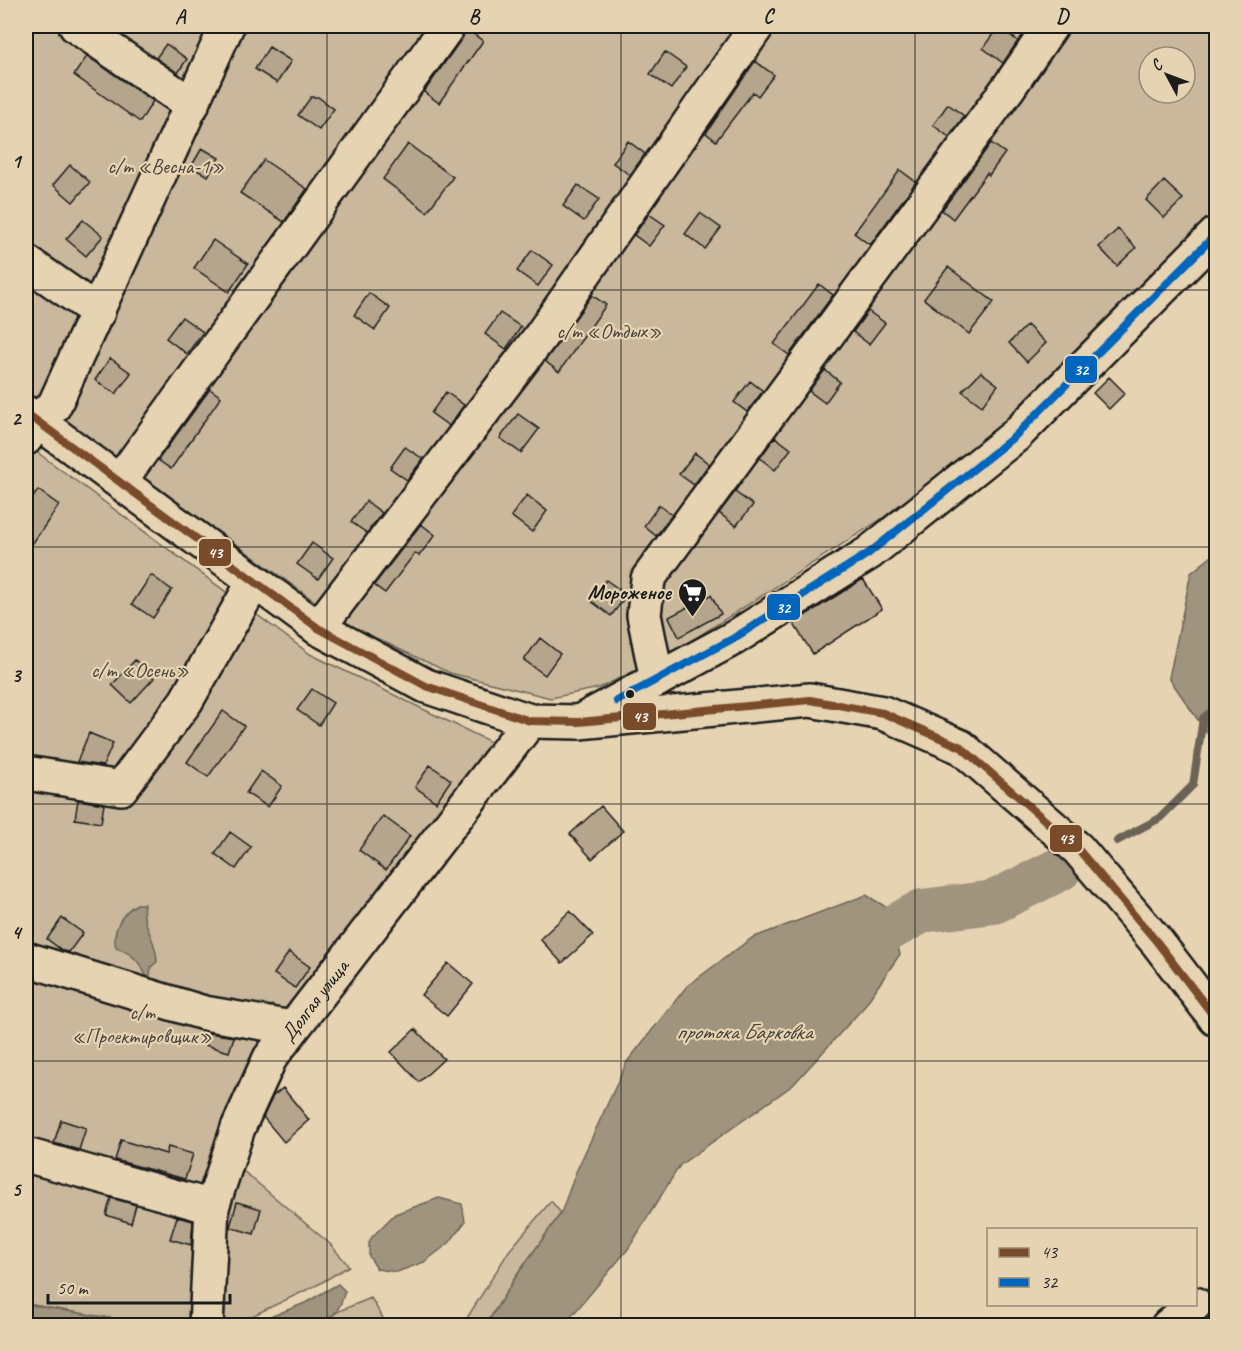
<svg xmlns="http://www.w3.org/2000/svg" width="1242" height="1351" viewBox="0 0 1242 1351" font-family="Caveat,sans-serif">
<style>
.green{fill:#c9b89c;stroke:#726a5c;stroke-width:1.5;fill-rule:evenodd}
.water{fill:#a0947e;stroke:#6b6457;stroke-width:1.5}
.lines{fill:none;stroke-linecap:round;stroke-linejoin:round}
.stream{stroke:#6b6457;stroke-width:8}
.river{stroke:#a0947e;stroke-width:44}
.building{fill:#b5a58c;stroke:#1c1c1c;stroke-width:1.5}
.minor-casing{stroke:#1c1c1c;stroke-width:38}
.major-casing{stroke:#1c1c1c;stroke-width:38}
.minor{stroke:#e6d3b1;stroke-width:33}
.major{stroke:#e6d3b1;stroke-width:33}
.bus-1-casing{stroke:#e6d3b1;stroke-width:12}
.bus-2-casing{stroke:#e6d3b1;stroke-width:12}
.bus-1{stroke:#7a4b2a;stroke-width:8}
.bus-2{stroke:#0065bd;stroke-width:8}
.grid{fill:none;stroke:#1c1c1c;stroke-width:1.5;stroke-opacity:0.55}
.bus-dot{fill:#1c1c1c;stroke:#e6d3b1;stroke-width:2}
.labels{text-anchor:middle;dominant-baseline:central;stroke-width:4.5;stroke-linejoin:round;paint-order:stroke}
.park-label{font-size:21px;fill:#47433c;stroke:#e6d3b1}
.poi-label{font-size:21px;font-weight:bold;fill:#1c1c1c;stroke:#e6d3b1;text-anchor:end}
.street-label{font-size:21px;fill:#1c1c1c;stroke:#e6d3b1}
.water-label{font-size:22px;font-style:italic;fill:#444039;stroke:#e6d3b1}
.line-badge{stroke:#e6d3b1;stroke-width:2}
.badge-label{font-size:16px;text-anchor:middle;font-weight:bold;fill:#fff}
.neatline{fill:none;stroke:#1c1c1c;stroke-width:2}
.grid-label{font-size:20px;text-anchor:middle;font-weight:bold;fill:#1c1c1c}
</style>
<rect width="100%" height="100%" fill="#e6d3b1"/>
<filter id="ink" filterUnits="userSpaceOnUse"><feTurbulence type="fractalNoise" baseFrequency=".0167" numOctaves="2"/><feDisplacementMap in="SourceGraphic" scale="12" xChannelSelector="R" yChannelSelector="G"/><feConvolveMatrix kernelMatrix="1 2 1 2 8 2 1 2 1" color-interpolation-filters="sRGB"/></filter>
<g filter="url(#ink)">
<path class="green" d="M26 26H440L122 461 26 393Z
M452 26H1216V214L994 433 880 520 674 652 599 688 551 698 450 673 348 625 134 471ZM1149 57H1185V93H1149Z
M26 444 310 654 503 748 292 1015 272 1005 220 1161 236 1165 330 1244 349 1266 319 1284 233 1325H150L26 1304Z
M551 1201 561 1213 515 1278 486 1325 462 1326 509 1251Z
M371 1298 387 1325 315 1326 339 1311Z"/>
<path class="water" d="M1216 553V746L1169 678 1191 573Z
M866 895 886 907 900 954 863 1008 793 1085 680 1165 628 1249 564 1325H486L515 1278 561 1213 576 1172 627 1062 687 986 752 938Z
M137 904H144C140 923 157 939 157 962L151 967 149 982C142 965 134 953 116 948 112 930 121 913 137 904Z
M439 1198 462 1204 465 1222 449 1243 424 1262 397 1272 377 1269 369 1256V1243L372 1237 395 1214Z
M338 1284 345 1291C339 1312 335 1316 315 1326L250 1325 305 1303Z
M26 1304 150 1325H26Z"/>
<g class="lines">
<path class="stream" d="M1117 841 1160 818 1193 785 1203 718 1216 708"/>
<path class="river" d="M842 960 877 936 922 911 994 902 1060 869"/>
</g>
<path class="building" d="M998 27 1018 41 1003 63 983 48Z
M466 29 483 41 439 103 424 92 463 37Z
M166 44 187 59 178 73 156 58Z
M269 47 291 61 277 83 255 69Z
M665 52 686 67 671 89 650 74Z
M87 56 153 101 140 122 74 75Z
M755 61 774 75 758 96 753 92 716 141 706 133Z
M311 97H318L334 109 319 130 298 115Z
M948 104 964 116 949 137 933 125Z
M628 141 645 154 630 175 613 163Z
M991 143 1005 153 989 175 987 173 953 219 942 210Z
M408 144 453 177 427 212 383 179Z
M202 148 219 158 208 176 191 167Z
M264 160 307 189 284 222 240 193Z
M70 165 90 182 73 202 53 185Z
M900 170 916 182 870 245 854 233Z
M1164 181 1183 199 1164 218 1146 200Z
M578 185 599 199 584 221 563 206Z
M700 213 721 228 705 249 685 234Z
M649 214 665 225 649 246 634 235Z
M83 220 103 236 86 256 66 239Z
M1118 229 1136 248 1117 266 1099 247Z
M213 240 248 264 229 292 194 268Z
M532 250 553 265 538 286 517 271Z
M948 267 994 302 969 334 924 299Z
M819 284 833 295 789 355 774 344Z
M369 293 390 308 375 330 354 315Z
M592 295 606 305 559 372 545 361Z
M868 311 885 323 869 344 853 332Z
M500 313 521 327 506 349 485 334Z
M182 317 203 332 187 354 166 338Z
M1027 325 1046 343 1027 362 1009 343Z
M110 358 131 373 116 394 95 380Z
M825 370 840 382 825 403 809 391Z
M981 372 998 385 982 406 962 391Z
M1109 377 1125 393 1109 409 1093 393Z
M750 381 763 391 747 412 734 402Z
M210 389 221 397 171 469 158 460Z
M446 392 464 405 449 426 431 413Z
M518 414 539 429 521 453 500 438Z
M775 437 791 449 775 470 760 458Z
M405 447 423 459 407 480 390 468Z
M695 453 709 464 694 485 679 474Z
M38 490 59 505 26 553V508Z
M735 492 753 505 736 526 719 513Z
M527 495 547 511 532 532 511 516Z
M366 501 382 513 367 533 351 522Z
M659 505 672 515 656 536 644 526Z
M421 524 435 535 419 556 415 553 385 593 374 585Z
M312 543 333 558 318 579 297 564Z
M151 575 172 590 153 618 132 604Z
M863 579 882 609 813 654 793 623Z
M606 580 627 595 611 616 590 600Z
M711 595 721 614 679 637 669 617Z
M540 638 560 654 545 675 524 660Z
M135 660 154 678 131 703 112 685Z
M312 689 333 703 319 725 297 710Z
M223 711 244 726 208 777 187 762Z
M89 733 113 743 103 766 77 762Z
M430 765 451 780 436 802 415 787Z
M261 771 282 786 268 807 246 793Z
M78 800 104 804 101 823 75 819Z
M601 806 623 831 592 859 570 834Z
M383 816 410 836 386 870 359 850Z
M230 832 251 847 236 869 215 854Z
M570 911 593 935 562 963 540 939Z
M62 918 83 933 69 952 63 951 47 939Z
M289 952 310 967 295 988 274 974Z
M448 963 473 984 447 1016 421 995Z
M415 1029 444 1059 419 1082 391 1052Z
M209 1033 234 1037 229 1052 205 1045Z
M283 1088 309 1120 284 1142 263 1117 273 1096Z
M61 1120 86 1128 79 1150 54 1143Z
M121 1140 166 1154 168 1147 193 1154 185 1179 115 1160Z
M111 1198 136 1205 131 1223 106 1215Z
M237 1202 261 1209 254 1234 230 1227Z
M177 1217 193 1221 191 1245 170 1239Z"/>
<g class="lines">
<defs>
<g id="minor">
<path d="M76 26 192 105"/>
<path d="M26 262 98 312"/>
<path d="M26 438 36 420 54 406 227 26"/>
<path d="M120 481 448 26"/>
<path d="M318 628 540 337 757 26"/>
<path d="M657 680 644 615 648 579 1009 87 1051 26"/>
<path d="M579 722 734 638 869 553 1015 436 1216 234"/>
<path d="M26 773 121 788 186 701 254 582"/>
<path d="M26 959 204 1013 292 1028"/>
<path d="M26 1155 212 1207"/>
<path id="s1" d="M206 1326 212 1207 238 1128 270 1058 530 721"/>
<path d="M1168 1326 1195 1304"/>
</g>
<path id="major" d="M26 413 318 628 426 686 530 721 579 722 810 700 883 713 961 747 1078 849 1157 942 1216 1019"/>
</defs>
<use href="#minor" class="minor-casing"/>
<use href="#major" class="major-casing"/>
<use href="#minor" class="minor"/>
<use href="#major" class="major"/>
<defs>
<path id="bus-1" d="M26 413 318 628 426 686 530 721 579 722 810 700 883 713 961 747 1078 849 1157 942 1216 1019"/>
<path id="bus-2" d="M617 701 734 638 869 553 1015 436 1216 234"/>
</defs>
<use href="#bus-1" class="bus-1-casing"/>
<use href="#bus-2" class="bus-2-casing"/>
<use href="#bus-1" class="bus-1"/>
<use href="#bus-2" class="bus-2"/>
</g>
</g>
<path class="grid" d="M327 26V1326M621 26V1326M915 26V1326M26 290H1216M26 547H1216M26 804H1216M26 1061H1216"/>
<defs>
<symbol id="supermarket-pin" viewBox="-11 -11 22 30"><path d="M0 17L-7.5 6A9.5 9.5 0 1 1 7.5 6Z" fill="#1c1c1c" stroke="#e6d3b1"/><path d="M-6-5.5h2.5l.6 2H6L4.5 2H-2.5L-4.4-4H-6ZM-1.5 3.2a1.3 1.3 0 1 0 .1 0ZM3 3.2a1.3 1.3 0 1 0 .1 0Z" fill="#fff"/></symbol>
</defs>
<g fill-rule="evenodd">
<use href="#supermarket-pin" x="676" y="576" width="33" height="45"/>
</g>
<circle class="bus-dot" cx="630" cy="694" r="5"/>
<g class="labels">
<g class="park-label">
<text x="166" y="166">с/т «Весна-1»</text>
<text x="609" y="331">с/т «Отдых»</text>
<text x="140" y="670">с/т «Осень»</text>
<text x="142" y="1012">с/т<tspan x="142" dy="24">«Проектировщик»</tspan></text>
</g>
<g class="poi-label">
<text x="671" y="592">Мороженое</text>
</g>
<g class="street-label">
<text stroke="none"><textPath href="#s1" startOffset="352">Долгая улица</textPath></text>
</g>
<g class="water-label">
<text x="744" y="1032">протока Барковка</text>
</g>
</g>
<g class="line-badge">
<rect x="1064" y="355" width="34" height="29" rx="6" fill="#0065bd"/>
<rect x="198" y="538" width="34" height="29" rx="6" fill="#7a4b2a"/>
<rect x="766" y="593" width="35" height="28" rx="6" fill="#0065bd"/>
<rect x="622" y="702" width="35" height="29" rx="6" fill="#7a4b2a"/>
<rect x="1049" y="824" width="34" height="29" rx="6" fill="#7a4b2a"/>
</g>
<g class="badge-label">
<text x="1081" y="375">32</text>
<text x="215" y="558">43</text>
<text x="783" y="613">32</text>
<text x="640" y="722">43</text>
<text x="1066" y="844">43</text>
</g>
<rect width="1242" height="1351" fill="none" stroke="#e6d3b1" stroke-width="66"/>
<rect x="987" y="1228" width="210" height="78" fill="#e6d3b1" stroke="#958a75" stroke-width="1.5"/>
<rect x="999" y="1248" width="30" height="9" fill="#7a4b2a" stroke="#958a75" stroke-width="1.5"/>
<text x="1041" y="1258" font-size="18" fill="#1c1c1c">43</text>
<rect x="999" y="1278" width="30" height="9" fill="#0065bd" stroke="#958a75" stroke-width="1.5"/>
<text x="1041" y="1288" font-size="18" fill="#1c1c1c">32</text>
<g transform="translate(1167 75) rotate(311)"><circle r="28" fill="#e6d3b1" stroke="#958a75" stroke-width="1.5"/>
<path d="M0-4.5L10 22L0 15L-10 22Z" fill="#1c1c1c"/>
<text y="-9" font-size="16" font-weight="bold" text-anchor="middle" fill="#1c1c1c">С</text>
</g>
<path d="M48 1294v9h182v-9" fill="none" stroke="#1c1c1c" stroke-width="3"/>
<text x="57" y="1294" font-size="18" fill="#1c1c1c" stroke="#e6d3b1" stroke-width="4.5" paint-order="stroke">50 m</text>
<rect x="33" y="33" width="1176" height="1285" class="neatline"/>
<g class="grid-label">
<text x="180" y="23">A</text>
<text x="474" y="23">B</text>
<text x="768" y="23">C</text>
<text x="1062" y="23">D</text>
<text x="16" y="168">1</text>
<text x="16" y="425">2</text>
<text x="16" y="682">3</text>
<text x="16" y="939">4</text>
<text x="16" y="1196">5</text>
</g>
</svg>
